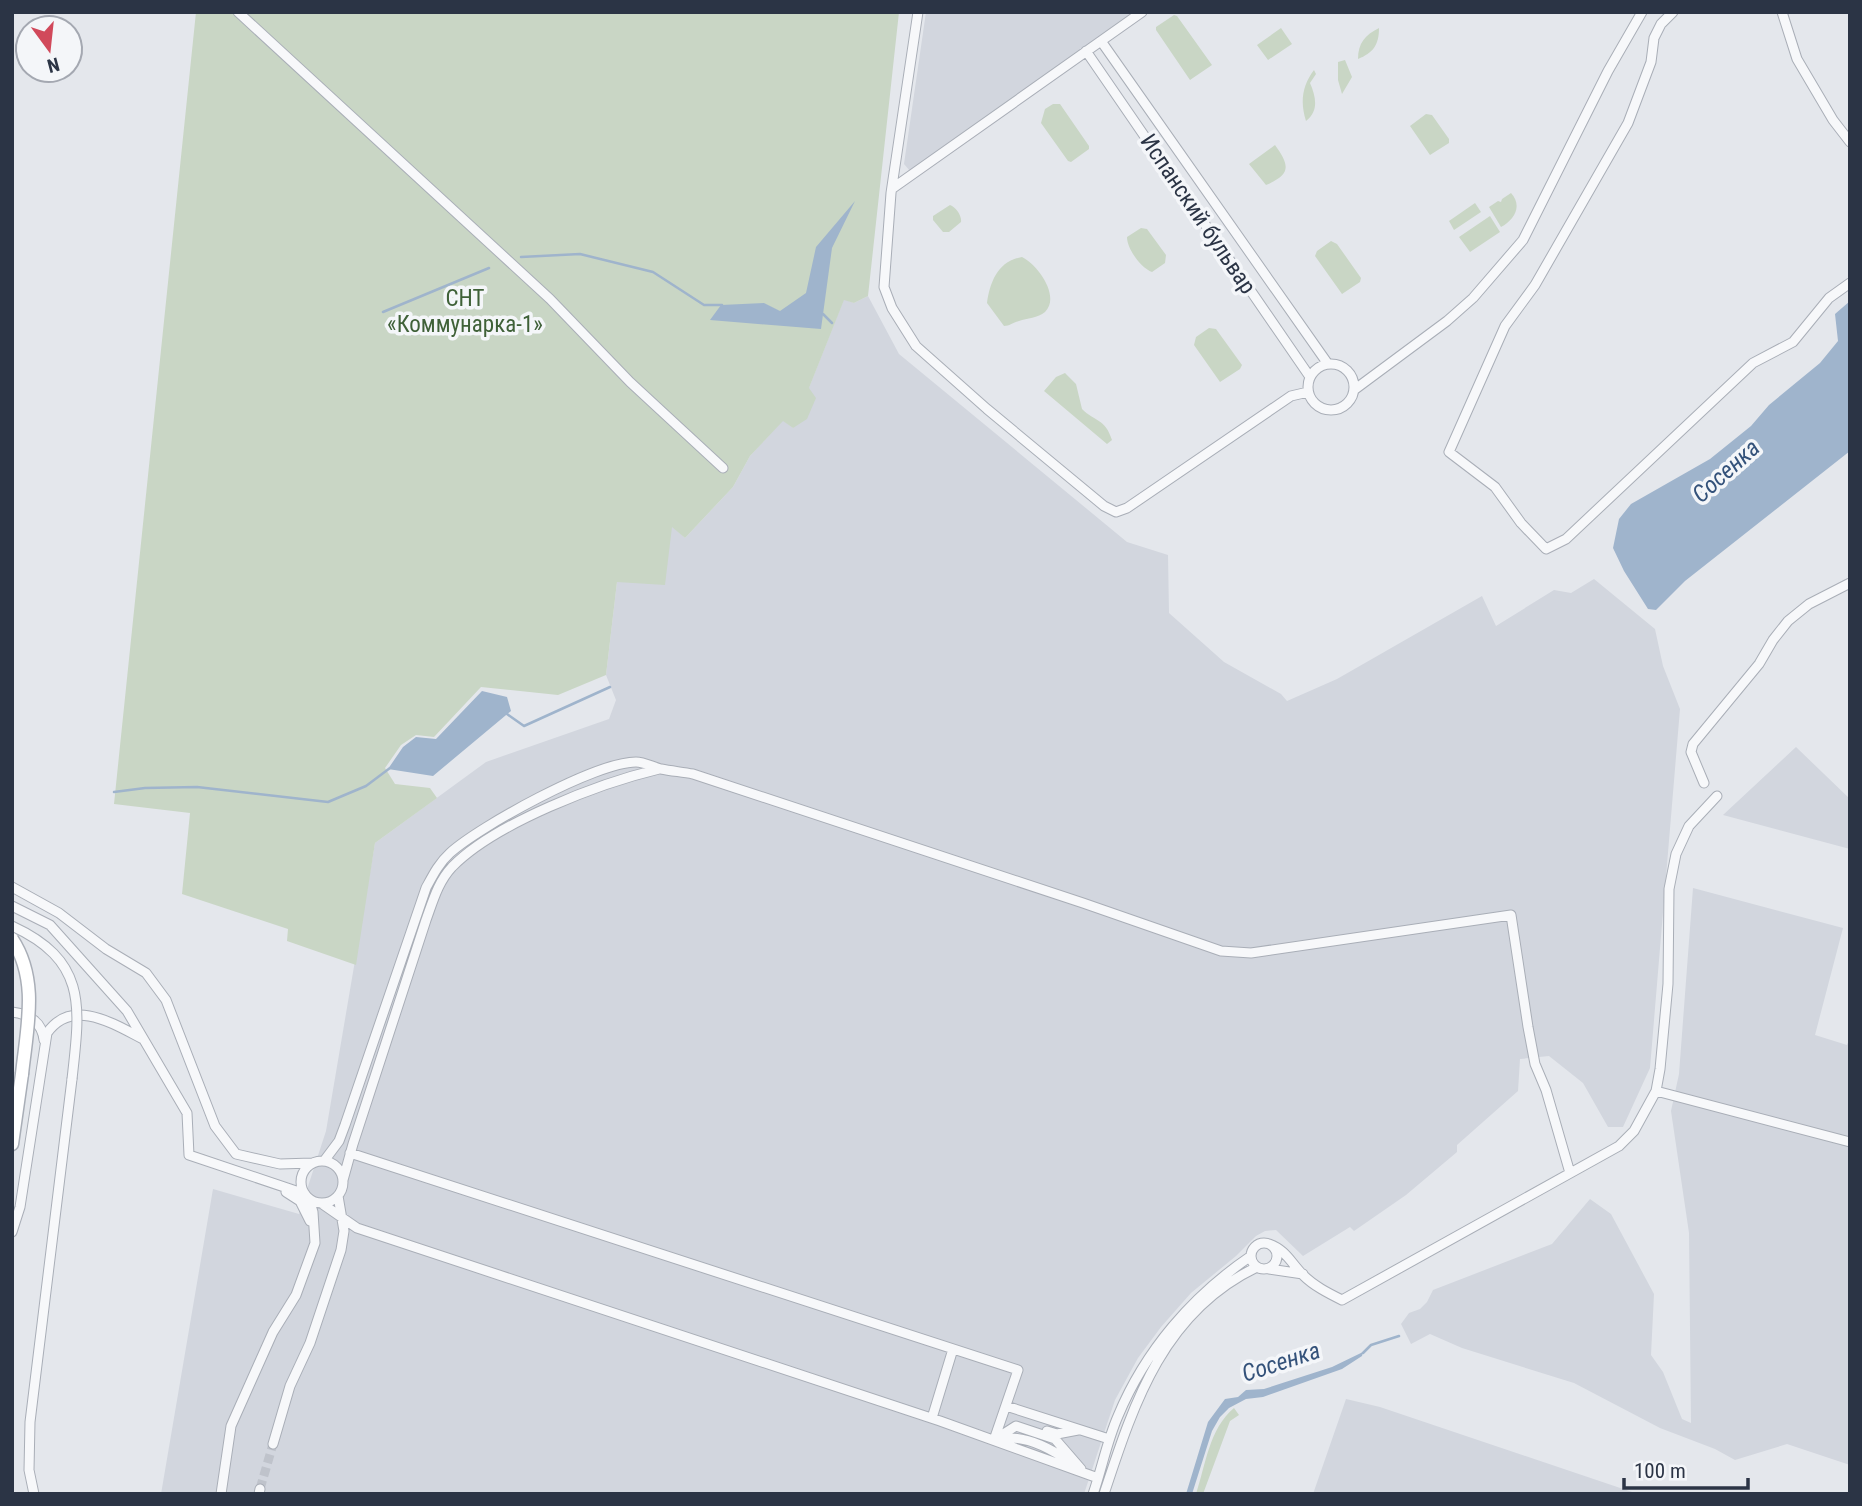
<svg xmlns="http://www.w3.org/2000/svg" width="1862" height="1506" viewBox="0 0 1862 1506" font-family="'Roboto Condensed',sans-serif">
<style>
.built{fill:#d2d6de}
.green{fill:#c9d6c5}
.water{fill:#9fb4cc}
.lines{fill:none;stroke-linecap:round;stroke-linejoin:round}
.stream{stroke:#9fb4cc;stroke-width:2.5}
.street-tunnel{stroke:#bfc3cb;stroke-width:9;stroke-dasharray:9 4.5;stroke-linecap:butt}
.street-casing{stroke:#a9aeb7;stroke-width:11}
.secondary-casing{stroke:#a9aeb7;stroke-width:15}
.street{stroke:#f7f8fa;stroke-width:9}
.secondary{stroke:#fff;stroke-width:12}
.street-bridge-casing{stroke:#a9aeb7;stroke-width:11;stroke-linecap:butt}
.secondary-bridge-casing{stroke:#a9aeb7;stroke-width:15;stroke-linecap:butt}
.street-bridge{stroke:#f7f8fa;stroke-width:9}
.secondary-bridge{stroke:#fff;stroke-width:12}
.labels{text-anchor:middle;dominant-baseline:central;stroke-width:7;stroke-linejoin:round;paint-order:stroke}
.street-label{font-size:23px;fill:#2b3445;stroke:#f4f6f9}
.park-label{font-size:23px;fill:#3f6138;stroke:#f4f6f9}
.water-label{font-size:24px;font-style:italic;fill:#34527a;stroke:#f4f6f9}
</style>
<rect width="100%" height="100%" fill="#e4e7ec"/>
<path class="built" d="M926 12H1134L910 171 904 164Z
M868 296 899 354 1127 542 1168 555 1169 613 1224 662 1281 694 1287 701 1337 679 1482 596 1496 626 1554 590 1571 593 1594 579 1655 629 1663 666 1680 709 1650 1068 1623 1127H1608L1583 1083 1549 1056 1520 1059 1518 1091 1457 1145V1152L1406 1195 1354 1231 1350 1227 1303 1256 1276 1230 1265 1231 1256 1236 1236 1256 1191 1293 1161 1327 1138 1358 1115 1400 1084 1494H161L213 1189 299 1214 326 1131 375 843 486 762 609 719 616 700 606 675 617 582 672 526 685 538 733 487 750 456 783 420 793 428 844 299 854 303Z
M1796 747 1850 799V849L1723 815Z
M1693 888 1843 928 1815 1035 1847 1045 1850 1038V1465L1787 1444 1735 1460 1715 1449 1660 1428 1574 1383 1462 1348 1430 1334 1411 1344 1401 1324 1409 1313 1420 1309 1427 1302 1433 1290 1552 1244 1590 1199 1611 1214 1654 1294 1651 1355 1663 1372 1682 1419 1691 1423 1689 1233 1671 1111 1679 1074Z
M1346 1399 1380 1407 1638 1494H1313Z"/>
<path class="green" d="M196 12H899L868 296 854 303 844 300 809 388 816 398 807 419 793 428 783 421 750 456 733 487 685 538 672 527 665 585 617 582 606 675 558 695 481 687 434 737 416 735 401 745 385 768 395 784 430 788 437 798 375 843 356 965 287 941 288 929 182 894 190 813 114 804Z
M1174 15 1177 16 1212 65 1190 80 1156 30V27Z
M1281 28 1292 44 1268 60 1257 45Z
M1379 28C1379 45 1373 53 1358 59 1358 43 1365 35 1379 28Z
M1345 60 1352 77 1342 94 1338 80V62Z
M1314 70 1316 74 1310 83C1316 97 1319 111 1306 121 1300 102 1302 86 1314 70Z
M1053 104H1060L1089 146V149L1071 162 1068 161 1041 123 1045 109Z
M1426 114 1432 115 1449 139V143L1430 155 1410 126Z
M1275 145C1290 166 1291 174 1266 185L1249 164Z
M1511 193C1523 206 1514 220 1501 227L1489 207 1498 201 1501 202 1502 199Z
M1475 203 1481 212 1454 230 1449 221Z
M950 205C956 207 962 216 961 222L949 232H943L933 220V216Z
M1490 216 1500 232 1470 252 1459 237Z
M1141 228 1147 229 1166 255 1165 263 1152 272C1141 268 1127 249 1127 237Z
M1331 241 1337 244 1361 278 1360 282 1342 294 1315 256 1317 251Z
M1022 257C1037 264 1061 296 1045 312 1038 318 1027 318 1019 321 1012 323 1010 326 1004 326L987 303C990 282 998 261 1022 257Z
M1209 328 1216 329 1242 365 1240 369 1220 382 1194 345 1196 337Z
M1065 373 1076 384 1082 409C1095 422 1105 418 1112 440L1107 444 1044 391 1056 377Z
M1234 1408 1239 1415 1230 1421 1203 1494H1196C1206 1464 1209 1429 1234 1408Z"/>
<path class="water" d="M855 201 832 248 821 329 710 320 721 305 764 303 780 311 806 293 816 247Z
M1850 301V451L1685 581 1656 610 1648 609 1624 571 1613 548 1619 519 1631 504 1710 459 1751 426 1769 405 1820 363 1838 341 1835 314Z
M482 691 507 697 511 711 433 776 388 769 403 747 416 737 436 739Z
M1363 1352 1362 1356 1342 1369 1263 1397 1246 1399 1229 1408 1220 1417 1212 1431 1192 1494H1186L1208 1422 1225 1399 1238 1397 1246 1390 1264 1389 1332 1367Z"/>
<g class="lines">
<path class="stream" d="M521 257 580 254 653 272 704 305H722
M383 312 489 268
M823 314 832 323
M507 714 524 726 610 687
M114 792 145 788 197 787 328 802 366 786 390 768
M1363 1353 1371 1345 1399 1336"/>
<path class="street-tunnel" d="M260 1489 273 1444"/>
<defs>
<path id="street" d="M238 12 550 299 630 382 723 468
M918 12 891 193 884 287 892 308 916 346 987 409 1104 506 1116 512 1127 508 1291 396 1308 392
M1673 12 1661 24 1654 38 1651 62 1628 123 1535 285 1505 326 1449 452 1495 487 1521 523 1546 549 1566 539 1753 363 1793 342 1829 298 1850 283
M1782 12 1797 59 1833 120 1850 142
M1101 41 1328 364
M1086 51 1310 377
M893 188 1142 12
M1308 387a23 23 0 1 1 46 0a23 23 0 1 1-46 0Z
M1354 390 1447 321 1473 298 1523 240 1608 71 1642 12
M1704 783 1691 752 1693 744 1759 664 1773 640 1788 621 1809 604 1850 583
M12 887 59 913 106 949 146 973 166 1000 215 1126 236 1154 280 1164 312 1163
M12 906 50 925 127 1011 187 1113 189 1155 305 1194
M12 1012C29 1014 42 1022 44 1040
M1656 1091 1850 1142
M350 1153 1018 1370 994 1440
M301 1182a21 21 0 1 1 42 0a21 21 0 1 1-42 0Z
M324 1161 339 1141 345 1125 426 888C433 875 439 863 450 853 480 826 596 762 636 762 644 762 653 767 661 769 671 771 682 772 693 774L1083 903 1221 951 1251 953 1511 915 1528 1027 1535 1064 1546 1090 1570 1173
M343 1180 353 1144 426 920C433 901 438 882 452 867 495 823 600 783 659 769
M286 1192 300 1201 310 1221
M321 1203 357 1228 940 1421 1098 1478
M12 1232 20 1207 47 1033C72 997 114 1024 143 1039
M1251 1256a13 13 0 1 1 26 0a13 13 0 1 1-26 0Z
M1269 1244C1286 1250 1291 1263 1303 1275 1314 1286 1328 1293 1342 1300L1619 1146 1634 1131 1656 1091 1660 1069 1668 984 1669 889 1676 854 1689 826 1717 796
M1269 1269 1303 1274
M1006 1406 1109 1439
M932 1418 953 1349
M1047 1431 1057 1434 1078 1430
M1000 1439C1024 1434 1050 1448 1070 1462
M994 1440 1016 1426 1055 1439 1081 1469
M273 1444 290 1386 310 1343 341 1250 344 1231 338 1196
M34 1494 29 1470 30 1422 72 1079
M221 1494 231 1426 273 1332 296 1295 315 1243 313 1212 309 1199
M259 1494 260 1489
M1093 1494C1102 1468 1107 1441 1118 1416 1145 1351 1192 1296 1251 1256
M1104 1494C1134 1403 1163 1312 1257 1267"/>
<path id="secondary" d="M12 1144 22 1074"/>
</defs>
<use href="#street" class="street-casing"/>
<use href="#secondary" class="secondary-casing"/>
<use href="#street" class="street"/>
<use href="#secondary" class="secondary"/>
<defs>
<path id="street-bridge" d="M12 926C88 961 80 1007 72 1079"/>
<path id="secondary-bridge" d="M12 939C39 980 27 1027 22 1074"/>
</defs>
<use href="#street-bridge" class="street-bridge-casing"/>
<use href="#secondary-bridge" class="secondary-bridge-casing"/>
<use href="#street-bridge" class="street-bridge"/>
<use href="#secondary-bridge" class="secondary-bridge"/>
</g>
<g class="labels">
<g class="street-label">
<text transform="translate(1198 214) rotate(56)">Испанский бульвар</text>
</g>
<g class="park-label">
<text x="465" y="298">СНТ<tspan x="465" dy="26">«Коммунарка-1»</tspan></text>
</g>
<g class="water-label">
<text transform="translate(1726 471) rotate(-42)">Сосенка</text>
<text transform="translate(1281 1362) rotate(-18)">Сосенка</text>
</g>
</g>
<rect width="1862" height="1506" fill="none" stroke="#2b3445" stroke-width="28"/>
<g transform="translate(49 49) rotate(165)"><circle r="33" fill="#f4f6f9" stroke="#a4a8b1" stroke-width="2"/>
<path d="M0-5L12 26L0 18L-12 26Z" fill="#d1495b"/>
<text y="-10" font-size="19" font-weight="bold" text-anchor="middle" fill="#2b3445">N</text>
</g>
<path d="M1624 1478v10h124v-10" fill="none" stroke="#2b3445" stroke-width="3.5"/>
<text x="1634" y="1478" font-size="21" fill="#2b3445" stroke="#f4f6f9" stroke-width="5" paint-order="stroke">100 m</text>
</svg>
